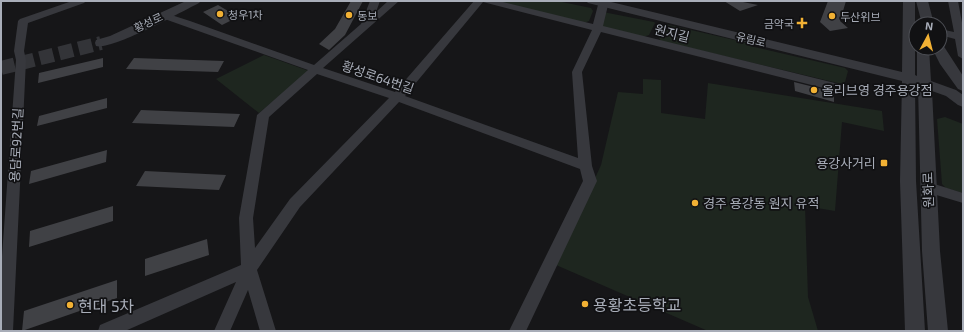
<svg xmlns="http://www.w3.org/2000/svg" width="964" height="332" viewBox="0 0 964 332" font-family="'Exo 2','Noto Sans KR',sans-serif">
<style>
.green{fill:#1e261f}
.building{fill:#404145}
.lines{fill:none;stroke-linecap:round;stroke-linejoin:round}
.tertiary-tunnel{stroke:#333438;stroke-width:14;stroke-dasharray:14 6;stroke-linecap:butt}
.minor{fill:#37383d;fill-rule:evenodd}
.tertiary{fill:#37383d;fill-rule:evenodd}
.poi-dot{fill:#f2b134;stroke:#111113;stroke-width:1.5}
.labels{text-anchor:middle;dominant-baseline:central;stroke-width:3.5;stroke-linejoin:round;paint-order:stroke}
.far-poi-label{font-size:11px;fill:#a8adb8;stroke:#111113;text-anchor:start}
.far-street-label{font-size:11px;fill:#a8adb8;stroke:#111113}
.street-label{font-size:13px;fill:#a8adb8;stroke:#111113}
.poi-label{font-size:13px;fill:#a8adb8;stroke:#111113;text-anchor:start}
.near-poi-label{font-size:16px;fill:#a8adb8;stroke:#111113;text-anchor:start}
</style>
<rect width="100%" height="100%" fill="#161618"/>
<path class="green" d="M494 1H557L591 8 593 11 589 21 584 23Z
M603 12 654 22 655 23 649 35 643 37 603 28 599 25Z
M665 24 743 42 754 47 845 68 848 71 845 82 842 84 661 41 658 36 662 25Z
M264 55 309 71 259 113 216 79Z
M643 79 661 80V113L705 119 708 83 882 111 884 131 842 122 835 211 805 206 808 297 818 331H708L556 265 601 165 618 92 643 94Z
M945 117 963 124V193L946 188 942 184 937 119Z"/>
<path class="building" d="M351 1H363L345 35 329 50 319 44 335 29Z
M724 1H738L758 5 740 11Z
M828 1H846L840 21 848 28 830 31 820 22Z
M218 5 238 17 222 25 203 12Z
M103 58V67L38 83 39 73Z
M134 58 224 61 218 72 126 69Z
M794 82 834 92V102L795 91Z
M107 98V108L37 126 39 116Z
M141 110 240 114 234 127 132 123Z
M107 150 106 162 29 184 31 171Z
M145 171 226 175 219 190 136 186Z
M113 206V221L29 247 30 231Z
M207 239 209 255 145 276V259Z
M117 280V298L22 331 24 311Z"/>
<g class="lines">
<path class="tertiary-tunnel" d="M1 68 101 43"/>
<path class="minor" d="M72 1H86L84 3 28 23 24 51 26 60 13 331H1V270L16 60 14 51 18 21 20 19Z
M370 1H380L376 12 388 1H399L323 68 395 92 474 1H499L593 24 599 1H609L603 26 851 87 855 88 857 91 855 94 851 95 601 32 582 72 592 166 597 181 526 331H509L583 181 580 169 399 102 300 207 257 270 276 331H260L248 290 230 331H214L236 282 125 331H98L100 325 241 265 239 218 257 115 308 70 159 17 157 15 159 13H165L190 21 314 65 361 24ZM483 2 592 30 572 72 578 158 405 96ZM317 74 389 98 290 199 255 248 253 218 269 117Z
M948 1H958L963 28V59L958 56 955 39 940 35V29L954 32Z
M928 182 963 193V203L923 191 921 187 923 183Z"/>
<path class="tertiary" d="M186 1H201L199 3C181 12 113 50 96 46L95 43 96 40 110 36Z
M586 1H607L902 72 903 1H915V75L917 76V48H929L931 81 956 90 963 95V107L958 105 946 96 932 91 940 251 948 331H928L922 251 918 86 915 85 916 181 925 331H905L900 181 902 81 588 3Z
M916 1H928L934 24H922Z
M940 45H943L963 76V91L958 89 940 64 932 48H940Z"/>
</g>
<g class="poi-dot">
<circle cx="220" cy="14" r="4"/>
<circle cx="349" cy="15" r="4"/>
<circle cx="832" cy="16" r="4"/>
<path d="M800 17h4v4h4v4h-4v4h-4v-4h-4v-4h4z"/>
<circle cx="814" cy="90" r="4"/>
<rect x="880" y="159" width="8" height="8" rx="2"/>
<circle cx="695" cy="203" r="4"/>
<circle cx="585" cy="304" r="4"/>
<circle cx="70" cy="305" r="4"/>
</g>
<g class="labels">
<g class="far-poi-label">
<text x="228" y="14">청우1차</text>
<text x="357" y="15">동보</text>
<text x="840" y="16">두산위브</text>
<text x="794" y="23" text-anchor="end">금약국</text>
</g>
<g class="far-street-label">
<text transform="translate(148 22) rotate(-25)">황성로</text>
<text transform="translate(751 39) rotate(14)">유림로</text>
</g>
<g class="street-label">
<text transform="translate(672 33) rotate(14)">원지길</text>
<text transform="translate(378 77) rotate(19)">황성로64번길</text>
<text transform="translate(16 145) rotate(-87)">용담로92번길</text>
<text transform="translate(928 190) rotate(-92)">원화로</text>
</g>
<g class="poi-label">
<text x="822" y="90">올리브영 경주용강점</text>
<text x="876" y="163" text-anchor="end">용강사거리</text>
<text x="703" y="203">경주 용강동 원지 유적</text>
</g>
<g class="near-poi-label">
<text x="593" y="304">용황초등학교</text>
<text x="78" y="305">현대 5차</text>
</g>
</g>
<rect width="964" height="332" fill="none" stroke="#a8adb8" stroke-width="4"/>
<g transform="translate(928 36) rotate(7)"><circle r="19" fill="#111113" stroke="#4d4f55"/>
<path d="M0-3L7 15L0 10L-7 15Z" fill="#f2b134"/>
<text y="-6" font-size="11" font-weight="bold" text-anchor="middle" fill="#a8adb8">N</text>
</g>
</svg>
